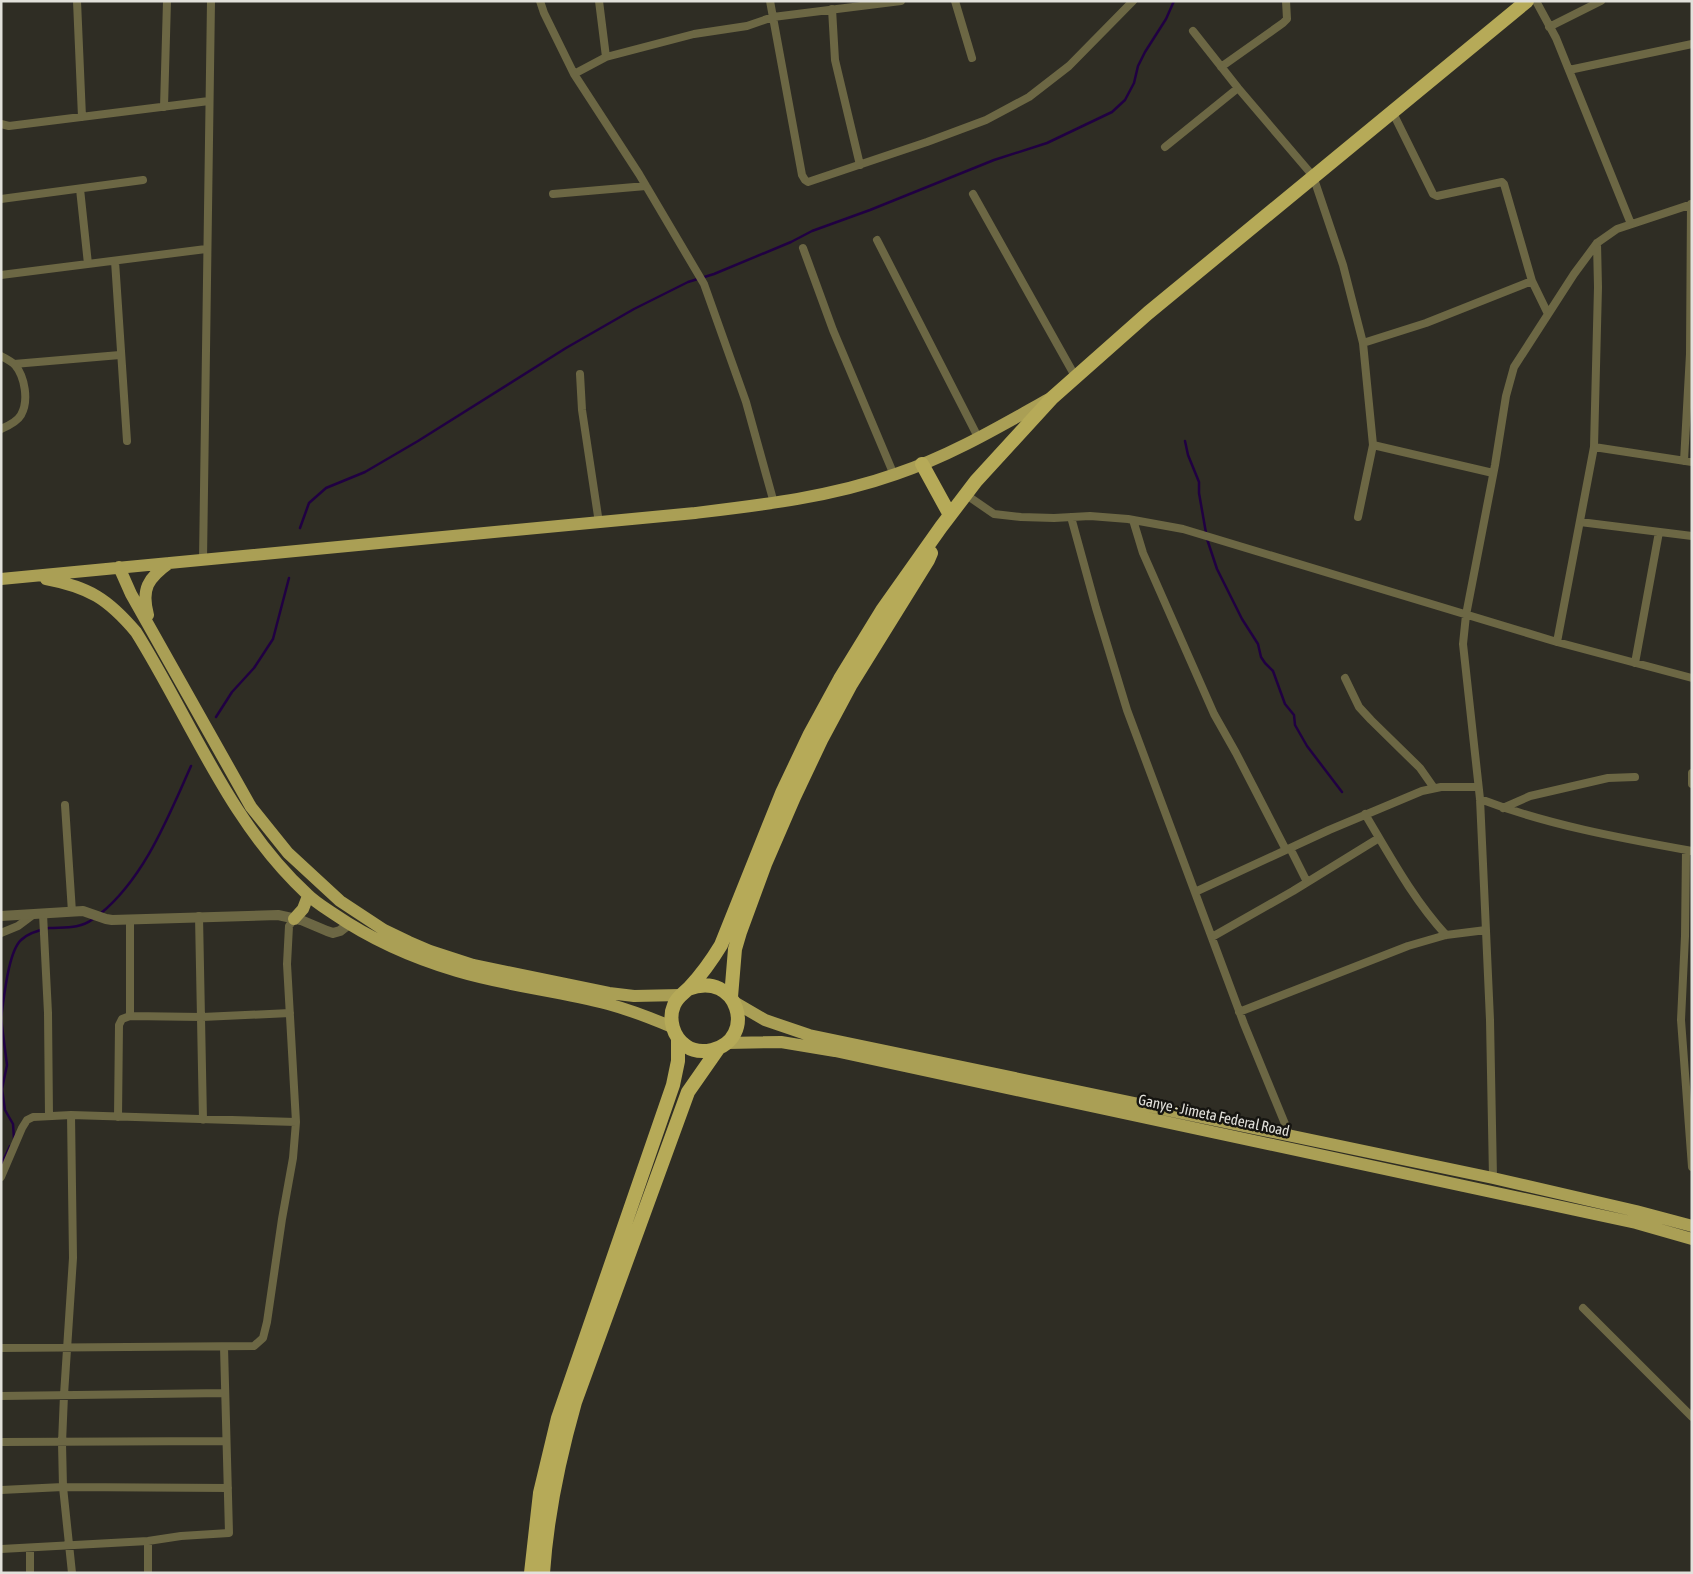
<svg xmlns="http://www.w3.org/2000/svg" width="1693" height="1574" viewBox="0 0 1693 1574" font-family="'Asap Condensed',sans-serif">
<style>
.lines{fill:none;stroke-linecap:round;stroke-linejoin:round}
.stream{stroke:#200042;stroke-width:2.5}
.minor{stroke:#6c6744;stroke-width:8}
.tertiary{stroke:#6c6744;stroke-width:10}
.primary{stroke:#aa9f55;stroke-width:12}
.trunk{stroke:#b6aa58;stroke-width:14}
.labels{text-anchor:middle;dominant-baseline:central;stroke-width:5;stroke-linejoin:round;paint-order:stroke}
.street-label{font-size:15px;fill:#e2e1db;stroke:#161511}
</style>
<rect width="100%" height="100%" fill="#2f2d24"/>
<g class="lines">
<path class="stream" d="M1185 441 1188 455 1199 482V493L1206 533
M300 528 309 503 326 488 365 472 418 441 566 348 634 309 688 282 714 274 791 242 812 231 870 210 994 160 1047 143 1112 112 1125 100 1134 83 1138 66 1145 52 1166 19 1174 1
M1207 539 1217 569 1242 619 1258 644 1261 657 1265 663 1273 671 1285 704 1294 715 1295 725 1307 746 1342 792
M216 717 232 692 254 668 273 639 289 578
M100 914C145 877 168 817 191 766
M1 1018C4 999 8 952 21 940 28 933 39 930 49 928 65 927 80 929 93 919
M1 1018 7 1065 2 1089 5 1110 13 1124 14 1139
M1 1165 10 1146"/>
<path class="minor" d="M77 1 82 117
M540 1 544 13 574 74 639 174 704 284 746 402 774 503
M599 1 606 57
M770 1 802 175 805 180 808 182 927 142 986 120 1029 97 1069 66 1133 1
M955 1 972 58
M1536 1 1556 38 1631 224
M832 9 835 60 860 165
M1549 27 1601 1
M1193 31 1238 88 1313 176 1343 265 1363 343 1373 445 1358 517
M1221 67 1283 23 1287 19 1286 1
M1569 70 1692 44
M574 74 606 57 694 34 747 26 773 17 901 1
M164 107 167 1
M1392 111 1433 194 1437 196 1502 182 1504 184 1532 281 1548 314
M1 124 9 126 209 101
M1165 147 1238 88
M80 189 88 264
M553 194 646 186
M973 194 1075 376
M1 199 143 180
M877 240 979 439
M803 248 833 330 894 475
M115 261 127 441
M1 275 206 249
M1363 343 1426 323 1532 281
M1 356C5 358 11 361 15 365 25 377 29 401 21 415 17 422 8 426 1 429
M14 364 120 355
M580 374 582 410 599 523
M1373 445 1493 473
M1594 447 1692 462
M1684 461 1690 354 1691 204
M965 494 994 514 1021 517 1054 518 1090 516 1128 519 1183 529 1557 642 1692 678
M1071 517 1096 608 1127 710 1244 1024 1290 1136
M1133 520 1143 553 1214 714 1236 753 1286 850
M1580 522 1692 536
M203 560 211 1
M1557 642 1594 447 1598 287 1597 243
M1635 663 1659 532
M1345 678 1359 707 1371 720 1420 768 1434 788
M1692 773V784
M1480 799C1548 825 1620 838 1692 851
M65 805 72 912
M1503 808 1530 796 1608 778 1635 777
M1365 814C1390 856 1413 899 1446 935
M1290 848 1307 882
M1686 850 1685 936 1681 1020 1692 1167
M1195 892 1329 830 1422 791 1441 787H1478
M43 914 48 1013 49 1116
M199 916 203 1120
M1 933 18 926 34 914
M1212 937 1293 891 1379 838
M1239 1012 1408 946 1446 935 1486 930
M130 1016V919
M71 1115 73 1258 64 1395 62 1443 63 1487 72 1573
M118 1117 119 1025 122 1019 130 1016 202 1017 290 1013
M1 1177 22 1128 27 1120 33 1117 71 1115 296 1122
M1493 1178 1490 1020 1483 864 1480 799 1463 644 1466 615 1495 465 1506 396 1514 367 1574 274 1597 243 1617 229 1692 204
M1583 1308 1692 1417
M1 1348 254 1346 263 1338 267 1322 282 1219 293 1158 296 1122 287 964 289 926 294 919
M1 1396 225 1393
M1 1442 226 1441
M1 1490 63 1487 228 1488
M1 1549 148 1541 181 1536 229 1533 224 1347
M30 1573V1549
M148 1573V1541"/>
<path class="tertiary" d="M1 916 83 911 106 919 112 920 278 915 301 920 327 931 333 933 340 931 349 924"/>
<path class="primary" d="M119 567 131 594 251 807 288 853 340 901 384 930 409 942 430 951 473 965 609 993 634 996 681 995
M1 579 695 513C762 505 831 497 896 474 950 456 999 427 1049 399
M46 579C89 587 108 599 136 632 191 720 229 822 307 894 315 902 325 908 334 914 372 940 413 958 457 971 507 986 559 991 608 1004 630 1010 651 1018 672 1027
M148 615C141 589 148 578 169 563
M294 919 303 909 308 896
M734 1002 765 1020 809 1035 1493 1178 1636 1211 1692 1226
M727 1043 781 1042 835 1051 1636 1223 1692 1239"/>
<path class="trunk" d="M922 464 950 515
M688 989C738 969 758 1039 712 1050 703 1052 693 1051 686 1046 673 1037 668 1019 674 1005 677 997 683 994 689 988 701 975 712 960 721 945L782 793 810 734 840 679 883 609 941 527 976 481 1052 398 1148 313 1527 1
M731 997 735 949 740 932 765 864 794 797 821 740 851 684 928 560 931 553
M531 1573 540 1493 558 1418 673 1085 678 1061V1039
M543 1573C547 1514 559 1458 575 1402L688 1092 718 1049"/>
</g>
<g class="labels">
<g class="street-label">
<text transform="translate(1214 1115) rotate(12)">Ganye - Jimeta Federal Road</text>
</g>
</g>
<rect width="1693" height="1574" fill="none" stroke="#e2e1db" stroke-width="5"/>
</svg>
